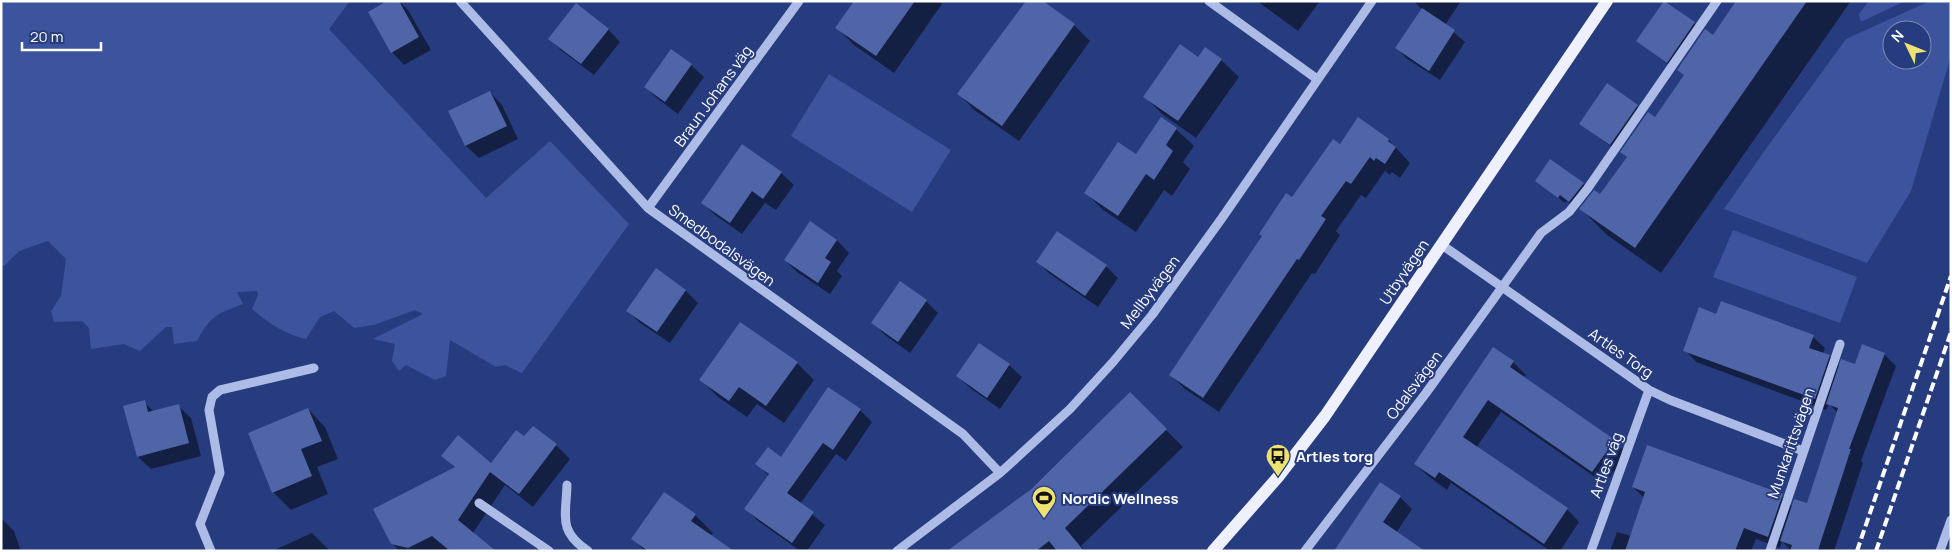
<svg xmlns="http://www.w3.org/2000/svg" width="1952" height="552" viewBox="0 0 1952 552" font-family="Manrope,sans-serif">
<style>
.green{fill:#3b549d;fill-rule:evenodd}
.shadow{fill:#0007}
.building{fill:#4f65a8}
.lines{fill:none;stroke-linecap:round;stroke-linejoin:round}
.minor{stroke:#adbce6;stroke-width:9}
.major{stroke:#eef1fd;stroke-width:12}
.rail{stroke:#fff;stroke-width:4;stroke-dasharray:9 4;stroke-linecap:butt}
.labels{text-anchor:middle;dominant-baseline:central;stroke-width:4;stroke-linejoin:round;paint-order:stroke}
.street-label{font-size:15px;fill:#fff;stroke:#273c7f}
.poi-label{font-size:15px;font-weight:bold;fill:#fff;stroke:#273c7f;text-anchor:start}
</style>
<rect width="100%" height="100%" fill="#273c7f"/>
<path class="green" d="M1 1H350L329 29 486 198 550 141 629 224 522 373 505 365 496 367 450 340 446 376 435 380 406 365 399 371 392 361 395 344 373 339 423 314 415 310 374 325 354 328 334 311 320 317 306 339C285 334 268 323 252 309L258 295 257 291 237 292 243 304C217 314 211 315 197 341L174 344 172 327H166L140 351 124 344 91 349 89 328 82 321 54 322 51 311 61 296 66 259 48 241 19 251 4 266 1 265Z
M1869 1H1905L1863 21 1860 20 1859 14Z
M1930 1H1951V56L1911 191 1867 263 1724 209 1768 146 1846 39ZM1892 30H1922V60H1892Z
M829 74 951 150 912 212 791 136Z
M1733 230 1857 277 1840 323 1713 277Z"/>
<path class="shadow" d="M390 1H399L408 10 431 50 404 65 392 52 370 12Z
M856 1H940L942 4 894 73 854 45 837 28Z
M1257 1H1320L1298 31Z
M1417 1H1461L1445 25 1465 42 1440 80 1407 59 1397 48 1422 10 1416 3Z
M1738 1H1851L1661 273 1607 235 1581 209 1600 196 1627 158 1622 152 1655 118 1685 76 1679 70 1713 36Z
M1694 23 1700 29 1673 68 1638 41Z
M1074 25 1090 41 1019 141 974 110 959 94Z
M608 29 620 42 594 75 562 51 550 39Z
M672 50 691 65 704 77 678 114 658 99 645 87Z
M1199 59 1221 60 1239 77 1196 138 1162 114 1145 97Z
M490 92 502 105 518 139 479 158 466 146 450 111Z
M1637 106 1643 112 1616 150 1580 124Z
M1176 129 1194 146 1183 162 1190 169 1172 196 1164 190 1136 232 1103 210 1085 192Z
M1389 140 1410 163 1400 178 1392 172 1390 175 1385 171 1366 198 1361 195 1336 231 1340 235 1315 274 1312 273 1219 412 1185 389 1170 374 1292 199 1340 146Z
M781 173 794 185 776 210 765 203 742 234 715 215 703 203Z
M1537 181 1583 184 1589 190 1576 207 1566 201 1565 203Z
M837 240 849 253 837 271 842 276 830 294 797 272 785 260Z
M1038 262 1106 266 1118 278 1098 307 1050 274Z
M685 290 698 303 670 343 640 323 628 311Z
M926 301 938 313 910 353 885 335 873 323Z
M1717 315 1813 337 1825 348 1823 354 1829 356 1840 367 1855 366 1884 354 1896 366 1861 461 1863 463 1834 551H1791L1782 541 1780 548 1756 539 1751 551H1610L1617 532 1631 536 1644 498 1633 487 1782 496 1793 507 1808 505 1838 413 1829 404 1826 410 1696 362 1685 350Z
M1493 349 1513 362 1526 375 1523 378 1614 441 1626 453 1605 484 1501 412 1476 448 1567 509 1579 522 1560 551H1550L1451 483 1447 490 1428 476 1415 464Z
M797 363 814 380 784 423 757 404 747 417 718 397 701 380Z
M1009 365 1022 377 1000 409 970 388 958 376Z
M1130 394 1183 447 1081 546 1085 551H949L1019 500Z
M144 402 154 412 178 406 191 418 201 456 151 469 138 457 125 407Z
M308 409 325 427 338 459 317 467 328 494 291 510 273 492Z
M860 410 872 422 846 461 836 454 800 504 825 525 807 551H800L758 521 746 509 769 476 757 463 781 458Z
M524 438 556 445 570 459 533 507 505 485 471 536 443 551H399L392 543 455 468 443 455 491 465Z
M664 494 695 515 713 533 710 536 731 551H645L633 539Z
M1400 497 1412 509 1396 533 1334 551Z
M2 519 14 531 21 551H1Z
M312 533 330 551H272Z"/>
<path class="building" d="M387 1H399L419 37 391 53 368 12Z
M854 1H915L876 56 835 28Z
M1026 1H1043L1075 24 1002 126 957 94Z
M1664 1 1695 22 1667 63 1636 41Z
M1736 1H1807L1635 248 1579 209 1594 190 1600 194 1627 157 1620 152 1648 112 1655 117 1684 75 1677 70 1705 29 1713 35Z
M576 3 609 29 581 64 548 39Z
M1422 8 1455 30 1429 71 1395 48Z
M1180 44 1198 57 1205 47 1222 59 1178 121 1143 97Z
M671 49 692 64 665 102 644 87Z
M1607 83 1638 105 1610 145 1579 124Z
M490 91 507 126 465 146 448 111Z
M1161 117 1177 128 1166 145 1173 151 1154 180 1146 174 1118 216 1084 193 1118 142 1136 154Z
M1358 117 1389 139 1388 141 1396 147 1385 164 1376 158 1374 161 1370 157 1351 184 1346 181 1321 216 1326 219 1299 260 1297 259 1203 398 1169 375 1262 236 1259 234 1286 193 1292 197 1333 139 1340 144Z
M742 144 782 172 763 199 752 191 730 223 701 203Z
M1550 159 1584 183 1569 202 1560 195 1558 198 1535 181Z
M810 221 837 240 825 258 831 262 818 283 784 260Z
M1057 231 1107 265 1085 296 1036 262Z
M656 268 686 290 657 332 626 311Z
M900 281 927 300 898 342 871 323Z
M1721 301 1814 335 1809 348 1830 355 1815 399 1683 351 1699 307 1716 314Z
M740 322 798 362 766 406 739 387 729 401 699 380Z
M979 343 1010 364 987 398 956 376Z
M1862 344 1885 353 1849 449H1851L1820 544 1818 551H1790L1792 545 1780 541 1794 499 1807 503 1838 408 1826 404 1841 359 1855 364Z
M1493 347 1514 361 1510 367 1615 440 1592 472 1488 400 1463 437 1568 508 1544 544 1439 472 1435 478 1414 464Z
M828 387 861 409 833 450 823 443 787 493 814 512 792 543 744 509 769 474 755 464 768 447 781 457Z
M1130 392 1167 429 1065 528 1084 551H1057L1049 541 1036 551H947L1030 490Z
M145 400 148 412 179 404 189 443 137 457 123 406Z
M308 408 322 441 301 449 312 476 272 493 248 433Z
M533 426 557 444 519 494 490 472 458 520 496 551H450L432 536 408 548 391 544 373 509 455 467 441 456 458 435 491 463 516 430 524 436Z
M1647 445 1783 494 1768 537 1744 528 1735 551H1625L1645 492 1632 487Z
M1380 482 1401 496 1383 522 1425 551H1334Z
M664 492 696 514 691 521 734 551H648L631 539Z"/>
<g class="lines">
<path class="minor" d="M460 1 648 208 963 434 1000 473
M1209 1 1317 79
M648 208 799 1
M1442 245 1649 390 1670 400 1803 451
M567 485C566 517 558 531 588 551
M479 503 549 551
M211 551 200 524 220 473 209 410 212 397 220 390 314 368
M897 551 1000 473 1070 409 1113 362 1152 315 1222 218 1372 1
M1305 551 1426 393 1541 233 1569 212 1588 188 1717 1
M1591 551 1649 390
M1770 551 1840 344
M1940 551 1951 520"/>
<path class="major" d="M1213 551 1278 477 1325 416 1607 1"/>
<path class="rail" d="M1857 551 1951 276
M1876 551 1951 332"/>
</g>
<defs>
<symbol id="bus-pin" viewBox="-11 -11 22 30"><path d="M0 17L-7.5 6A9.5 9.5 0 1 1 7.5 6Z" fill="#eee273" stroke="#273c7f"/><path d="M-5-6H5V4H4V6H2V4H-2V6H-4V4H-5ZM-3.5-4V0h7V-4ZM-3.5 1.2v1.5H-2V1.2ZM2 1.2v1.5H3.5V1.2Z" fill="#111"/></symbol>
<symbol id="stadium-pin" viewBox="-11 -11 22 30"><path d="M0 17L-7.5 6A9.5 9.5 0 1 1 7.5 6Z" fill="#eee273" stroke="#273c7f"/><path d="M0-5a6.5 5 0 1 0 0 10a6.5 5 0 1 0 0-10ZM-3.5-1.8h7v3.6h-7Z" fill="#111"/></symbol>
</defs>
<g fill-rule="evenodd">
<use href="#bus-pin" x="1264" y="442" width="28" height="38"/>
<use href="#stadium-pin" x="1030" y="484" width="28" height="38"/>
</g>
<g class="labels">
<g class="street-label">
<text transform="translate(713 96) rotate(-54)">Braun Johans väg</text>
<text transform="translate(722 245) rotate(36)">Smedbodalsvägen</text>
<text transform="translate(1404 272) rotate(-56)">Utbyvägen</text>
<text transform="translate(1150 292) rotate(-53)">Mellbyvägen</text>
<text transform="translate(1621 353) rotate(35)">Artles Torg</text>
<text transform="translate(1414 385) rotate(-53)">Odalsvägen</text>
<text transform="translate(1791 443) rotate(-71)">Munkarittsvägen</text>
<text transform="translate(1606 465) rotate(-70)">Artles väg</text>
</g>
<g class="poi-label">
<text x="1296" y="456">Artles torg</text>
<text x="1062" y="498">Nordic Wellness</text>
</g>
</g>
<rect width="1952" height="552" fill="none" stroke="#ffffff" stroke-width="5"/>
<g transform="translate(1907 45) rotate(313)"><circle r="24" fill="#273c7f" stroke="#7d8ab2"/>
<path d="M0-4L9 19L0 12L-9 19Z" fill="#eee273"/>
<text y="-8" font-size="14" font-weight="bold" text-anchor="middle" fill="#ffffff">N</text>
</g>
<path d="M22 42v8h79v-8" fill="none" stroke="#ffffff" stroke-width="2.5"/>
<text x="30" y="42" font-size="15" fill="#ffffff" stroke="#273c7f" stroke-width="4" paint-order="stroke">20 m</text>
</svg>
